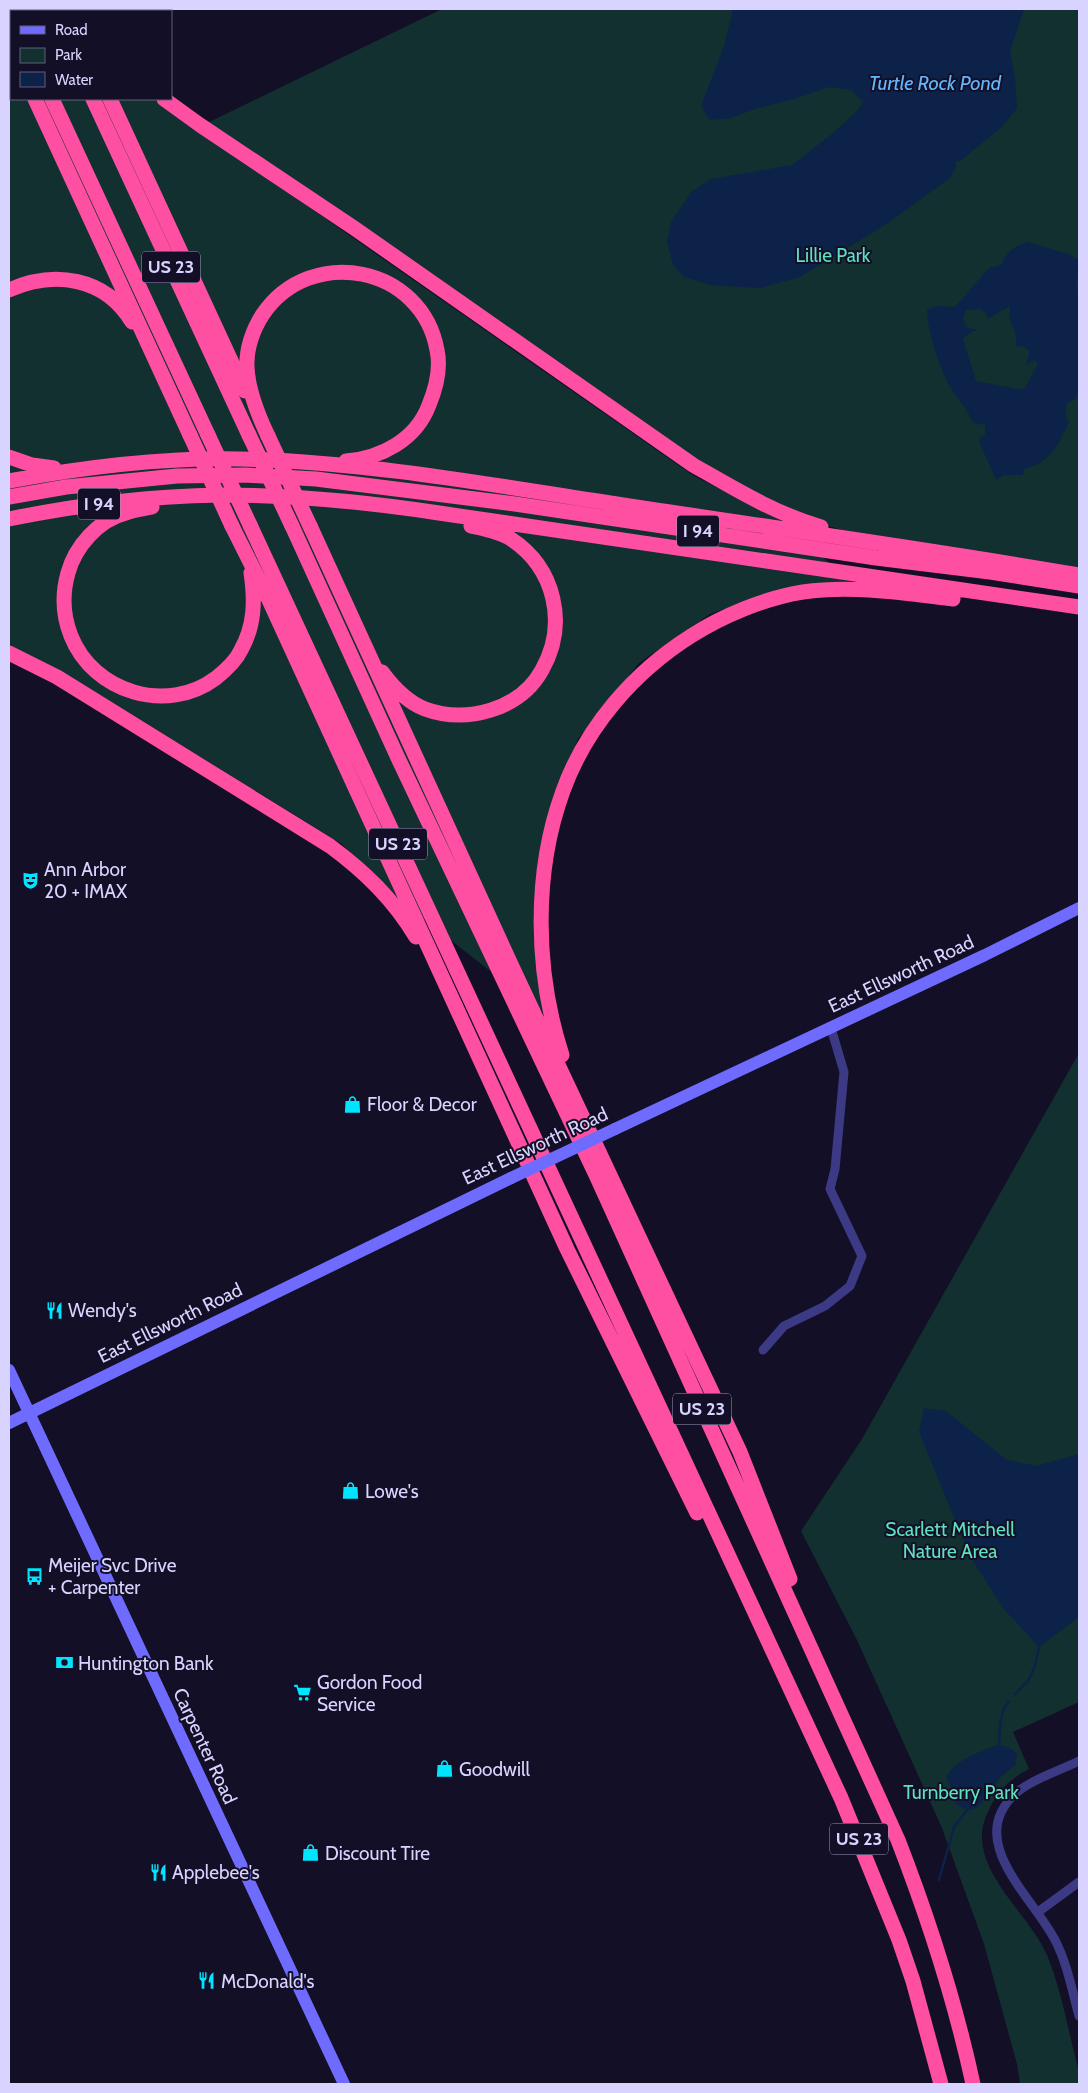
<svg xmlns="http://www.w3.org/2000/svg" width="1088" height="2093" viewBox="0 0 1088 2093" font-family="Cabin,sans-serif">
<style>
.green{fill:#12302f}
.water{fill:#0c2248;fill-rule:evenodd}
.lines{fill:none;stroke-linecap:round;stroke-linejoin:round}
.stream{stroke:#0c2248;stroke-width:2.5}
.street{stroke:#3d3a85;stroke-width:9}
.secondary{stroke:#6f6bff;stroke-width:12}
.highway{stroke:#ff4fa3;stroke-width:15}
.secondary-bridge{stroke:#6f6bff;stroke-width:12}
.highway-bridge{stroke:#ff4fa3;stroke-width:15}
.labels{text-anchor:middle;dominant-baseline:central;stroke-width:4;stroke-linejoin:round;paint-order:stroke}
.shield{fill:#130f26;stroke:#9e99be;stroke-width:1}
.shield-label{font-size:18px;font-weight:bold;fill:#d9d4ff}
.park-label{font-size:19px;fill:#5fe0c0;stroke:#130f26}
.poi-label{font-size:19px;fill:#d9d4ff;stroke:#130f26;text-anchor:start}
.street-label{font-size:19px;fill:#d9d4ff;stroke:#130f26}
.water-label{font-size:20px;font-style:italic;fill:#62b6ff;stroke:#130f26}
</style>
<rect width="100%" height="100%" fill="#130f26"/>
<path class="green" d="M442 9H1079V571L849 532 815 522 734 485 207 123Z
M11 28V99H154L694 476 779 519 850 581 788 588 710 614 639 663 578 739 546 825 544 1013 398 899 342 844 71 677 9 649V29Z
M1079 1053V1702L1013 1732 1029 1769C1012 1778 997 1791 990 1808 986 1816 982 1825 982 1834 980 1878 1030 1916 1047 1955 1062 1992 1069 2034 1079 2072V2084H1020L1017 2064 984 1944 942 1828 857 1640 801 1531 862 1439Z"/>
<path class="water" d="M733 9H1024L1010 51 1015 78 1017 108 1003 126 960 161H957L955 164 957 166 950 178 888 223 800 277 760 288 710 285 684 277 673 265 667 242 671 222 692 191 711 179 792 165 832 134 857 111 863 102 851 90 829 87 791 100 755 109 731 118 710 120 701 106 724 46Z
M1028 242 1068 254 1079 260 1077 290 1079 292V390L1076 398 1067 403 1065 416 1069 422C1057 446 1052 462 1024 469L1023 475H1004L996 480 979 441 980 437 985 435V425L973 423C968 410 960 402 952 390 940 370 928 334 927 310L936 306 955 307 989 268 1001 265C1008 251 1012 247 1028 242ZM1010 306C1010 310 1009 315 1010 319 1013 332 1018 331 1016 347L1023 346 1030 351 1026 365 1034 360 1038 364 1025 388 1018 389 976 381 963 339 971 332 978 330 966 327 963 318 966 310 981 309 986 313 987 319Z
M924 1408 946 1411 1007 1460 1036 1466 1079 1454V1617L1039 1647 1003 1608 970 1556 919 1432Z
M999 1744 1012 1749 1017 1754 1016 1764 1000 1778 977 1808 967 1810 957 1805 953 1796 954 1792 946 1778C954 1759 982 1752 999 1744Z"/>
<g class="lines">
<path class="stream" d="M1015 1694 1028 1681 1035 1666 1039 1647
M999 1744C1000 1730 999 1713 1009 1701
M939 1880 954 1827 967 1810"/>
<path class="street" d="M763 1350 784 1326 825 1306 850 1286 862 1256 830 1189 835 1169 844 1072 831 1028
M1079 1761C1059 1771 1032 1779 1015 1794 964 1841 1033 1897 1055 1940 1067 1963 1072 1990 1079 2016
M1038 1912 1079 1882"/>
<path class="secondary" d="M615 1129 985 955 1079 908
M9 1370 344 2084
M9 1423 511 1178"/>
<path class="highway" d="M11 9 12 11
M51 9 52 11
M68 9 69 11
M81 9 83 11
M9 42 11 47
M35 99 190 435
M52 99 208 435
M93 99 249 435
M110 99 245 391
M164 99 200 125 354 228 693 465C735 489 774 513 821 527
M9 290C54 270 105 277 132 322
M268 436C258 415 248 391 247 367 246 349 253 329 263 314 311 244 422 266 437 350 441 368 436 388 429 405 416 440 381 458 346 461
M9 457 32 465 54 468
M9 481C85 467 163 457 241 459 369 462 497 486 623 505 775 528 928 549 1079 575
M9 497 66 487 177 476 245 475 316 479 515 504 876 558 990 572 1079 586
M152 507C143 509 134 510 126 513 98 520 75 547 68 573 62 594 63 616 71 636 93 692 167 715 216 678 226 670 236 661 241 650 255 625 255 600 251 573
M9 519C78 505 149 496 220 495 293 495 367 502 439 513L1079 607
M250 525 841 1798 899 1940 913 1981 941 2084
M232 526 270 602 567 1249 697 1513
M292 526 398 758 596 1175 898 1840C929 1920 955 2001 973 2084
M310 526 514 971 740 1452 790 1579
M9 653 57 677 330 846C365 872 393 899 416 937
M382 672C393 687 407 702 425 709 466 724 520 710 542 670 568 624 555 568 511 539 500 532 484 529 471 526
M562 1055C535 972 533 873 563 791 586 727 634 672 691 636 722 616 765 598 803 592 853 585 903 593 953 599"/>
<path class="secondary-bridge" d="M511 1178 615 1129"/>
<path class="highway-bridge" d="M190 435 232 526
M208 435 250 525
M249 435 292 526
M268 436 310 526"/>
</g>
<defs>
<symbol id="theatre-bare" viewBox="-9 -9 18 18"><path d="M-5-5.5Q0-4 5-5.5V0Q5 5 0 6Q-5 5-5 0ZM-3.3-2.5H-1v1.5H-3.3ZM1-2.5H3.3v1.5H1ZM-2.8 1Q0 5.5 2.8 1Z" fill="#00e5ff" stroke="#130f26" stroke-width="2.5" paint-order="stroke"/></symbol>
<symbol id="shop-bare" viewBox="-9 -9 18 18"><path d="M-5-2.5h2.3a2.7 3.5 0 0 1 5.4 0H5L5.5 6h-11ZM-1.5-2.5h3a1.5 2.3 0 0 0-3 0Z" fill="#00e5ff" stroke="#130f26" stroke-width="2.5" paint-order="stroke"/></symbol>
<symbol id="restaurant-bare" viewBox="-9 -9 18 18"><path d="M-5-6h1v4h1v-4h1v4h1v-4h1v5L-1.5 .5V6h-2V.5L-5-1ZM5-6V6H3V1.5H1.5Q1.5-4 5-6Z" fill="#00e5ff" stroke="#130f26" stroke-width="2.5" paint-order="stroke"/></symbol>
<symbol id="bus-bare" viewBox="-9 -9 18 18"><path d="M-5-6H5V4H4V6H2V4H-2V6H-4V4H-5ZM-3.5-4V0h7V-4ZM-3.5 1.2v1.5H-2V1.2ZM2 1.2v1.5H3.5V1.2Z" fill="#00e5ff" stroke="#130f26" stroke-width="2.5" paint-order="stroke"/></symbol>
<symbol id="bank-bare" viewBox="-9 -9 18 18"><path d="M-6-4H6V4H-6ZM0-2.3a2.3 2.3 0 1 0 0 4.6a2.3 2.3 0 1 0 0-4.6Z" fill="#00e5ff" stroke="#130f26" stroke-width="2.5" paint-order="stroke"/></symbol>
<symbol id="supermarket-bare" viewBox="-9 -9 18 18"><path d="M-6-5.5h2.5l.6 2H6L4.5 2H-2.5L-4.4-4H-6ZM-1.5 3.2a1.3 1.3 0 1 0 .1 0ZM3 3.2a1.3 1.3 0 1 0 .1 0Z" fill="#00e5ff" stroke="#130f26" stroke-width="2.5" paint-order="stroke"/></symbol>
</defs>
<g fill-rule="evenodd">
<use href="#theatre-bare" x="18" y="868" width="25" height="25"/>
<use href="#shop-bare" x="340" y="1092" width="25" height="25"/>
<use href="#restaurant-bare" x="42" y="1298" width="25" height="25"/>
<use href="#shop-bare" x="338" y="1478" width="25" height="25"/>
<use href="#bus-bare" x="22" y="1564" width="25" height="25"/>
<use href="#bank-bare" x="52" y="1650" width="25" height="25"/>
<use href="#supermarket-bare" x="290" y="1680" width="25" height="25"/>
<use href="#shop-bare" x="432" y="1756" width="25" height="25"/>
<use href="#shop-bare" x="298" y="1840" width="25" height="25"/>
<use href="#restaurant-bare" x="146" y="1860" width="25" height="25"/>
<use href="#restaurant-bare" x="194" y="1968" width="25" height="25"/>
</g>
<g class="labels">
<g class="shield">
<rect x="142" y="251.5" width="58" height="31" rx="4"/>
<rect x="78" y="488.5" width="42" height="31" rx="4"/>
<rect x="677" y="515.5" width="42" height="31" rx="4"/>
<rect x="369" y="828.5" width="58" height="31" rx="4"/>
<rect x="673" y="1393.5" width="58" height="31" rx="4"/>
<rect x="830" y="1823.5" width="58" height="31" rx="4"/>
</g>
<g class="shield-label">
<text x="171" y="267">US 23</text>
<text x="99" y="504">I 94</text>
<text x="698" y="531">I 94</text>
<text x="398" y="844">US 23</text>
<text x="702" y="1409">US 23</text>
<text x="859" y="1839">US 23</text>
</g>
<g class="park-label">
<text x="833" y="255">Lillie Park</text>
<text x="950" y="1529">Scarlett Mitchell<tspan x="950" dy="22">Nature Area</tspan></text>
<text x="961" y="1792">Turnberry Park</text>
</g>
<g class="poi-label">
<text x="44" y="869">Ann Arbor<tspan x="44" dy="22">20 + IMAX</tspan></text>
<text x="367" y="1104">Floor &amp; Decor</text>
<text x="68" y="1310">Wendy's</text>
<text x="365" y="1491">Lowe's</text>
<text x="48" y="1565">Meijer Svc Drive<tspan x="48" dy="22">+ Carpenter</tspan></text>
<text x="78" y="1663">Huntington Bank</text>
<text x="317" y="1682">Gordon Food<tspan x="317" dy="22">Service</tspan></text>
<text x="459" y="1769">Goodwill</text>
<text x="325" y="1853">Discount Tire</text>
<text x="172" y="1872">Applebee's</text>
<text x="221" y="1981">McDonald's</text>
</g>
<g class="street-label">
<text transform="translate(901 974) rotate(-25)">East Ellsworth Road</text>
<text transform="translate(535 1146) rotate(-25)">East Ellsworth Road</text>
<text transform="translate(170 1323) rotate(-26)">East Ellsworth Road</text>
<text transform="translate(205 1746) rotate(65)">Carpenter Road</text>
</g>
<g class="water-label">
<text x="935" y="83">Turtle Rock Pond</text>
</g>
</g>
<rect width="1088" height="2093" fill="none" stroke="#d9d4ff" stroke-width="20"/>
<rect x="10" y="10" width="162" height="90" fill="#130f26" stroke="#625e7d"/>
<rect x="20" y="26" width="25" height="8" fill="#6f6bff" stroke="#625e7d"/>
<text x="55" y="35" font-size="15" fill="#d9d4ff">Road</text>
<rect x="20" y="48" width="25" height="15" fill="#12302f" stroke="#625e7d"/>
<text x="55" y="60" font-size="15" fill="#d9d4ff">Park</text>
<rect x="20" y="72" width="25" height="15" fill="#0c2248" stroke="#625e7d"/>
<text x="55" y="85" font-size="15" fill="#d9d4ff">Water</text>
</svg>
